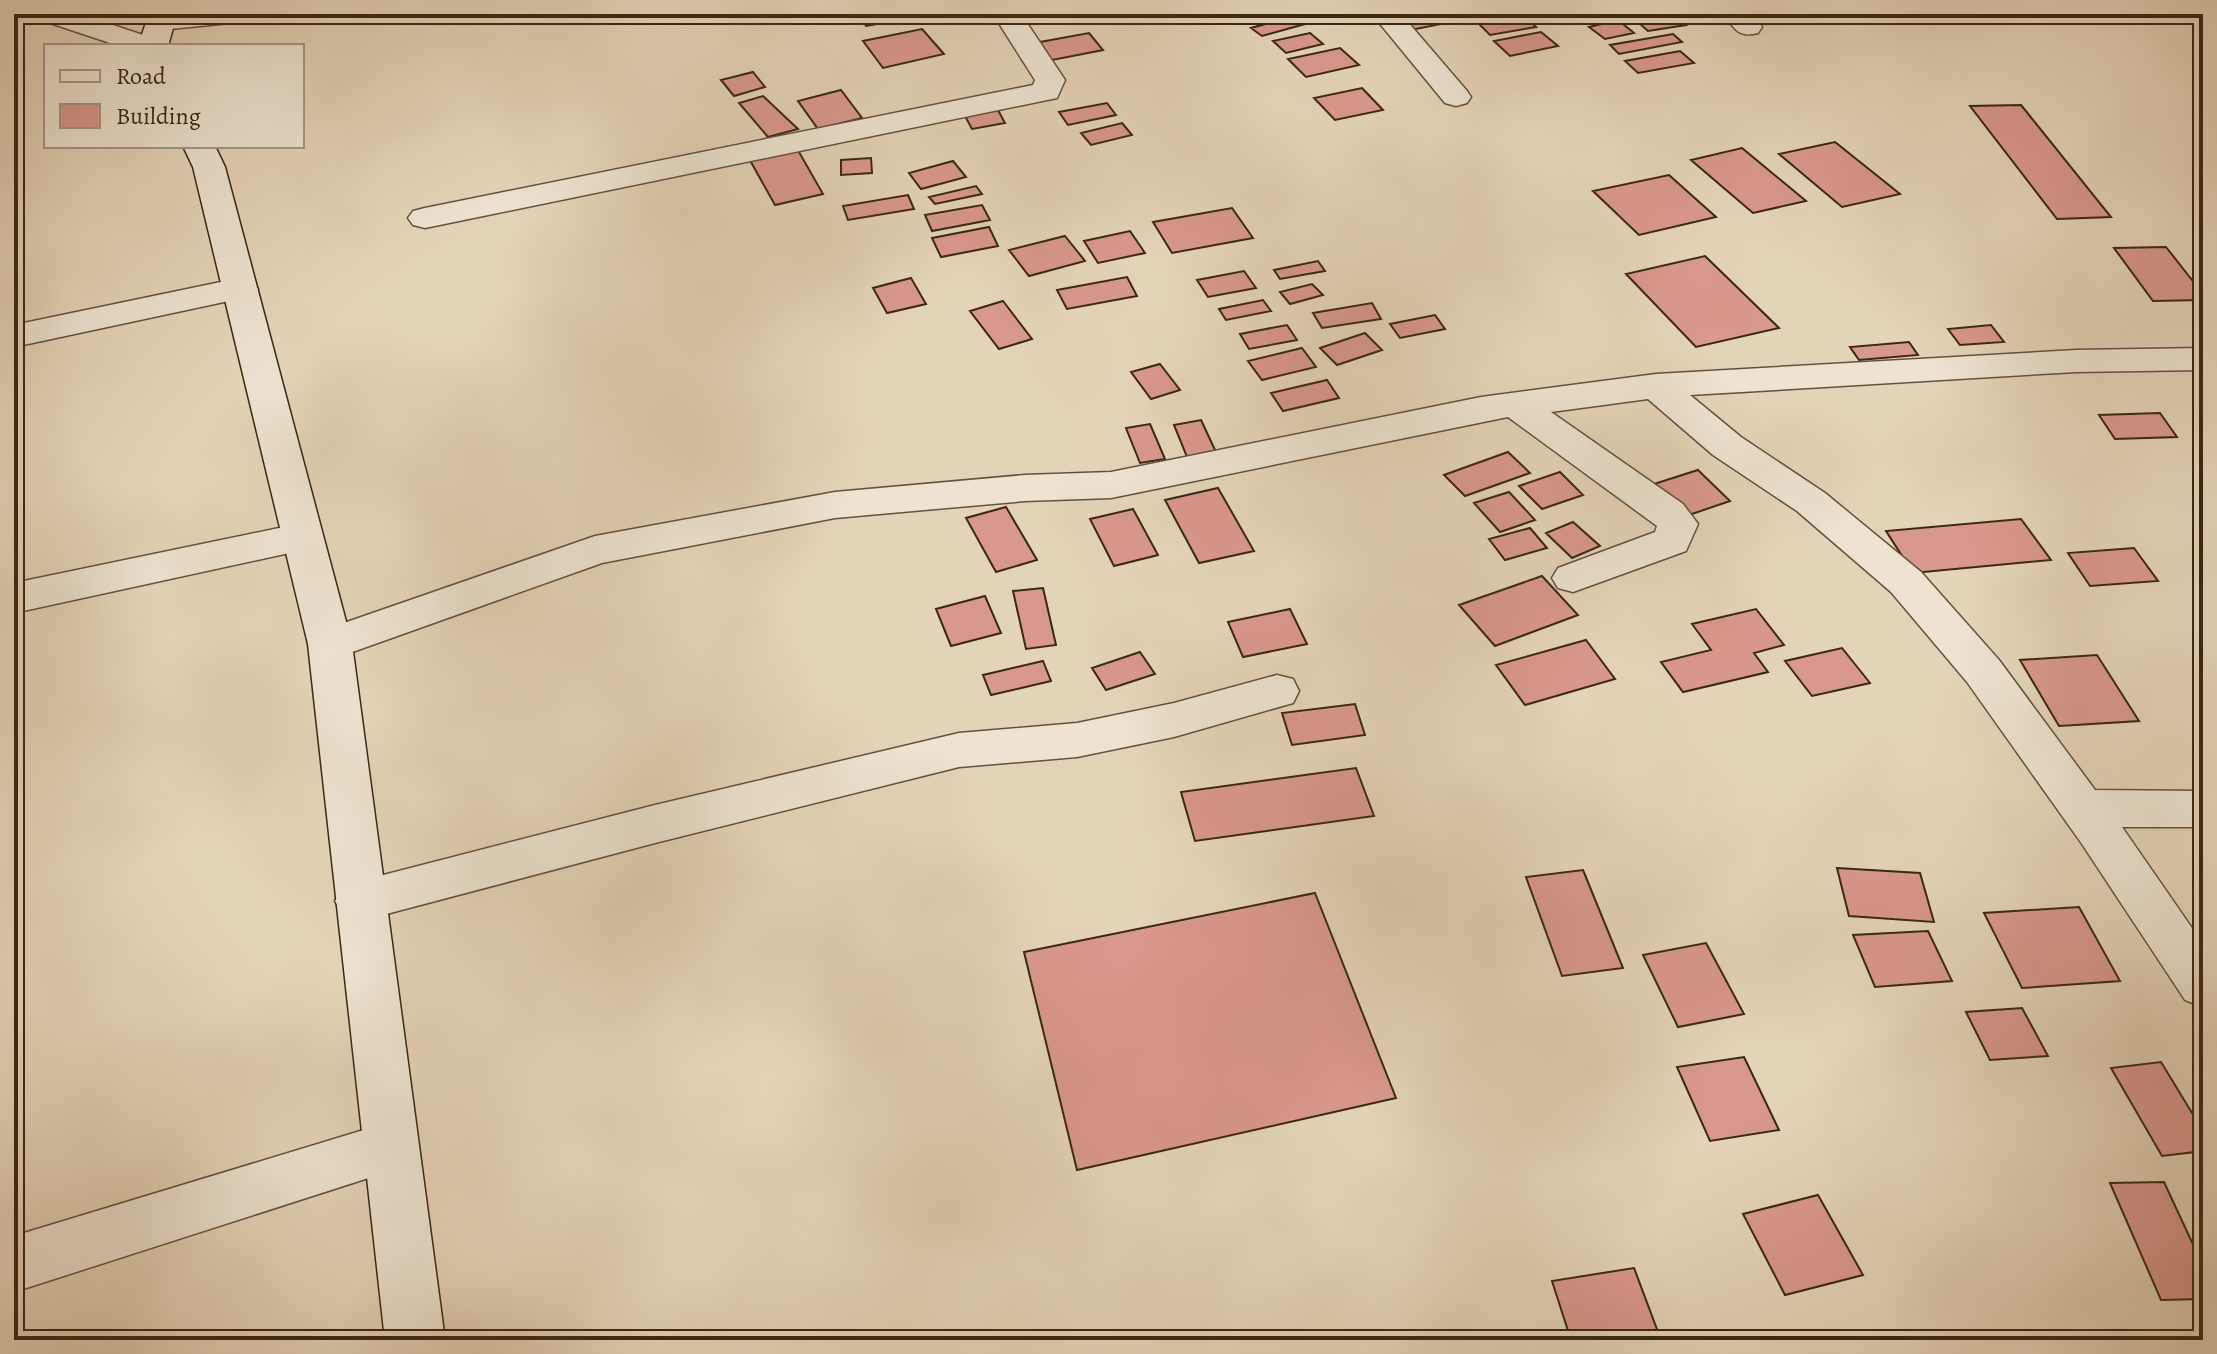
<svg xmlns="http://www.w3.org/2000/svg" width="2217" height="1354" viewBox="0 0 2217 1354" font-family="Alegreya,serif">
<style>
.building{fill:#d9988d;stroke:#3a2716;stroke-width:2}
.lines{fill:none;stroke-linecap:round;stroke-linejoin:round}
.street-casing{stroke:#64523e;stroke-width:3}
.secondary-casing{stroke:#3a2716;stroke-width:3}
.street{fill:#ede3d0;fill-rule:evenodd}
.secondary{fill:#ede3d0;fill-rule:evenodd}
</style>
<rect width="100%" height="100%" fill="#e4d4b7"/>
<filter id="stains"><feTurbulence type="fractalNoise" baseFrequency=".0025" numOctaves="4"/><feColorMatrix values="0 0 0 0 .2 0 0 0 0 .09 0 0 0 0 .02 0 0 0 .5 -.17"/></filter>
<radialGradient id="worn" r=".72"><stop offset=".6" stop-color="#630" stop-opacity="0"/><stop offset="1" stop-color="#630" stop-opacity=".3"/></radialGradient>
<path class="building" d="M859 14H903L906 19 866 26Z
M1418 14H1436L1446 23 1411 30 1399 17Z
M1522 14 1536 27 1490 35 1477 22Z
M1776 14H1835L1787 22Z
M1969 14H2033L2036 17 1974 19Z
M1294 16 1305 24 1262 36 1251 28Z
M1679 18 1686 25 1648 31 1640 24Z
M1618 20 1634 33 1605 39 1589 27Z
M922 29 944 54 883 68 863 41Z
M1541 32 1558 46 1510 56 1494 41Z
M1089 33 1103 50 1042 62 1029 44Z
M1310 33 1323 44 1286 53 1273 41Z
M1673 34 1682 42 1619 54 1610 45Z
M1340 48 1359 65 1306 77 1288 59Z
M1680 51 1694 63 1638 73 1625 61Z
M753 72 765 87 734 96 721 80Z
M1362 88 1383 110 1335 120 1314 98Z
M841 90 862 118 818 129 798 101Z
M763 96 798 129 768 137 739 103Z
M1107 103 1116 115 1068 125 1059 112Z
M2021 105 2111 217 2057 219 1970 106Z
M998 110 1005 123 972 129 965 116Z
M1122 123 1132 135 1091 145 1081 133Z
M1835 142 1900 194 1842 207 1779 154Z
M795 145 823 194 775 205 747 155Z
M1742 148 1806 201 1753 213 1691 160Z
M871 158 872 173 841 175V160Z
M953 161 966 177 921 189 909 173Z
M1669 175 1716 217 1639 235 1593 191Z
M976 186 982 194 935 204 929 197Z
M908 195 914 209 848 220 843 206Z
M982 205 990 220 932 231 925 215Z
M1232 208 1253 238 1172 253 1153 222Z
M989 227 998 246 941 257 932 238Z
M1130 231 1145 253 1098 263 1084 241Z
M1065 236 1085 261 1029 276 1009 250Z
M2166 247 2203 294V300L2153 301 2114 248Z
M1705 256 1779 328 1696 347 1626 274Z
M1318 261 1325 271 1280 279 1274 270Z
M1244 271 1256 288 1208 297 1197 280Z
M1127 277 1137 296 1067 309 1057 290Z
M911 278 926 304 887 313 873 288Z
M1312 284 1323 295 1290 304 1280 292Z
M1263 300 1271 311 1226 320 1219 309Z
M1003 301 1032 339 999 349 970 311Z
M1372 303 1381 319 1322 328 1313 313Z
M1435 315 1445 329 1400 338 1390 324Z
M1287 325 1297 340 1249 349 1240 334Z
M1991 325 2004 342 1960 345 1948 329Z
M1365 333 1382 350 1337 365 1320 348Z
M1909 342 1918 355 1859 360 1850 347Z
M1302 348 1316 367 1262 380 1248 361Z
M1160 364 1180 390 1151 399 1131 372Z
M1327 380 1339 398 1283 411 1271 393Z
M2160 413 2177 437 2115 439 2099 415Z
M1201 420 1216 452 1187 457 1174 425Z
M1150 424 1165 459 1140 463 1126 428Z
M1508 452 1530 473 1465 496 1444 475Z
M1698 470 1730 501 1686 516 1654 484Z
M1560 472 1583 495 1542 509 1519 486Z
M1218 488 1254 551 1199 563 1165 500Z
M1509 492 1535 520 1500 532 1474 503Z
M1006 507 1037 560 996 572 966 518Z
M1133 509 1158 555 1114 566 1090 519Z
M2021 519 2051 560 1913 573 1886 531Z
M1573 522 1600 546 1572 558 1546 533Z
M1530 528 1547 548 1505 560 1489 539Z
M2134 548 2158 581 2090 586 2068 553Z
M1542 576 1578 615 1495 646 1459 605Z
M1043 588 1056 645 1026 649 1013 591Z
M985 596 1001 633 951 646 936 609Z
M1290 609 1307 644 1243 657 1228 622Z
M1756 609 1784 645 1754 653 1768 672 1683 692 1661 662 1711 650 1692 624Z
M1586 640 1615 679 1525 705 1496 665Z
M1842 648 1870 683 1812 696 1785 661Z
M1140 652 1155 674 1106 690 1092 668Z
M2097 655 2139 721 2059 726 2020 660Z
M1043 661 1051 681 991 695 983 675Z
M1355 704 1365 735 1292 745 1282 713Z
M1356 768 1374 816 1195 841 1181 792Z
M1837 868 1920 873 1934 922 1849 916Z
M1583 870 1623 968 1562 976 1526 877Z
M1315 893 1396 1098 1077 1170 1024 952Z
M2079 907 2120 981 2022 988 1984 913Z
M1928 931 1952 981 1875 987 1853 935Z
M1706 943 1744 1014 1678 1027 1643 955Z
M2022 1008 2048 1056 1990 1060 1966 1012Z
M1744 1057 1779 1130 1710 1141 1677 1067Z
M2161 1062 2203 1131V1151L2162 1156 2111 1068Z
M2164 1182 2203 1266V1299L2161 1300 2110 1183Z
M1818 1195 1863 1275 1785 1295 1743 1214Z
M1634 1268 1661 1340H1571L1552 1281Z"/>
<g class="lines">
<defs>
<path id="street" d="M37 14H80L158 40 163 46H119L41 20Z
M153 14H244L240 20 230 23 160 30 150 27 146 21Z
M993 14H1021L1065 80 1057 98 425 228 413 225 408 218 413 211 425 208 1033 85 1035 80Z
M1372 14H1401L1467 91 1471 97 1467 103 1456 106 1445 103Z
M1724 14H1753L1762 27 1758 33C1739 38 1734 29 1724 14Z
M240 278 252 282 258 289 252 296 14 347V325Z
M2203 348V370L2076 372 1690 395 1741 437 1825 493 1921 572 1999 660 2095 790 2203 791V827H2122L2203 944V1007L2185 1000 2082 844 1967 682 1891 592 1797 511 1713 455 1648 399 1551 412 1683 504 1698 524 1686 551 1573 592 1558 588 1552 578 1558 568 1655 532 1657 526 1508 417 1111 498 1025 501 835 518 602 563 330 660 315 655 308 644 315 633 595 536 835 492 1025 475 1111 472 1481 397 1656 374 2076 350Z
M303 523 317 527 323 537 317 547 14 613V583Z
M1277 675 1293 679 1299 691 1293 703 1174 737 1077 757 959 767 655 843 360 921 343 915 335 901 343 887 360 881 655 805 959 733 1077 723 1174 703Z
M390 1122 409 1129 417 1147 409 1165 14 1292V1236Z"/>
<path id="secondary" d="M149 14H177L168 46H138Z
M183 146H215L225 167 352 644 445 1340H385L308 644 193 167Z"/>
</defs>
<use href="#street" class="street-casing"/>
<use href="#secondary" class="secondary-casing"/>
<use href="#street" class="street"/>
<use href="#secondary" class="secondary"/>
</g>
<rect width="2217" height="1354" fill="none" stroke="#e4d4b7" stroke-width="48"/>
<rect x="16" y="16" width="2185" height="1322" fill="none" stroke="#3a2716" stroke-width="4"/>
<rect x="24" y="24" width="2169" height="1306" fill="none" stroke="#3a2716" stroke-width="2"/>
<rect x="44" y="44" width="260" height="104" fill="#ede3d0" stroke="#a59886" stroke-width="2"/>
<rect x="60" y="70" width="40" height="12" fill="#ede3d0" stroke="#a59886" stroke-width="2"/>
<text x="116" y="84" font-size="24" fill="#3a2716">Road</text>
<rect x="60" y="104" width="40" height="24" fill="#d9988d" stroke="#a59886" stroke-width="2"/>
<text x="116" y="124" font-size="24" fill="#3a2716">Building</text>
<rect width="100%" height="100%" filter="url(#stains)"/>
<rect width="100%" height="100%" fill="url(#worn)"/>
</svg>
